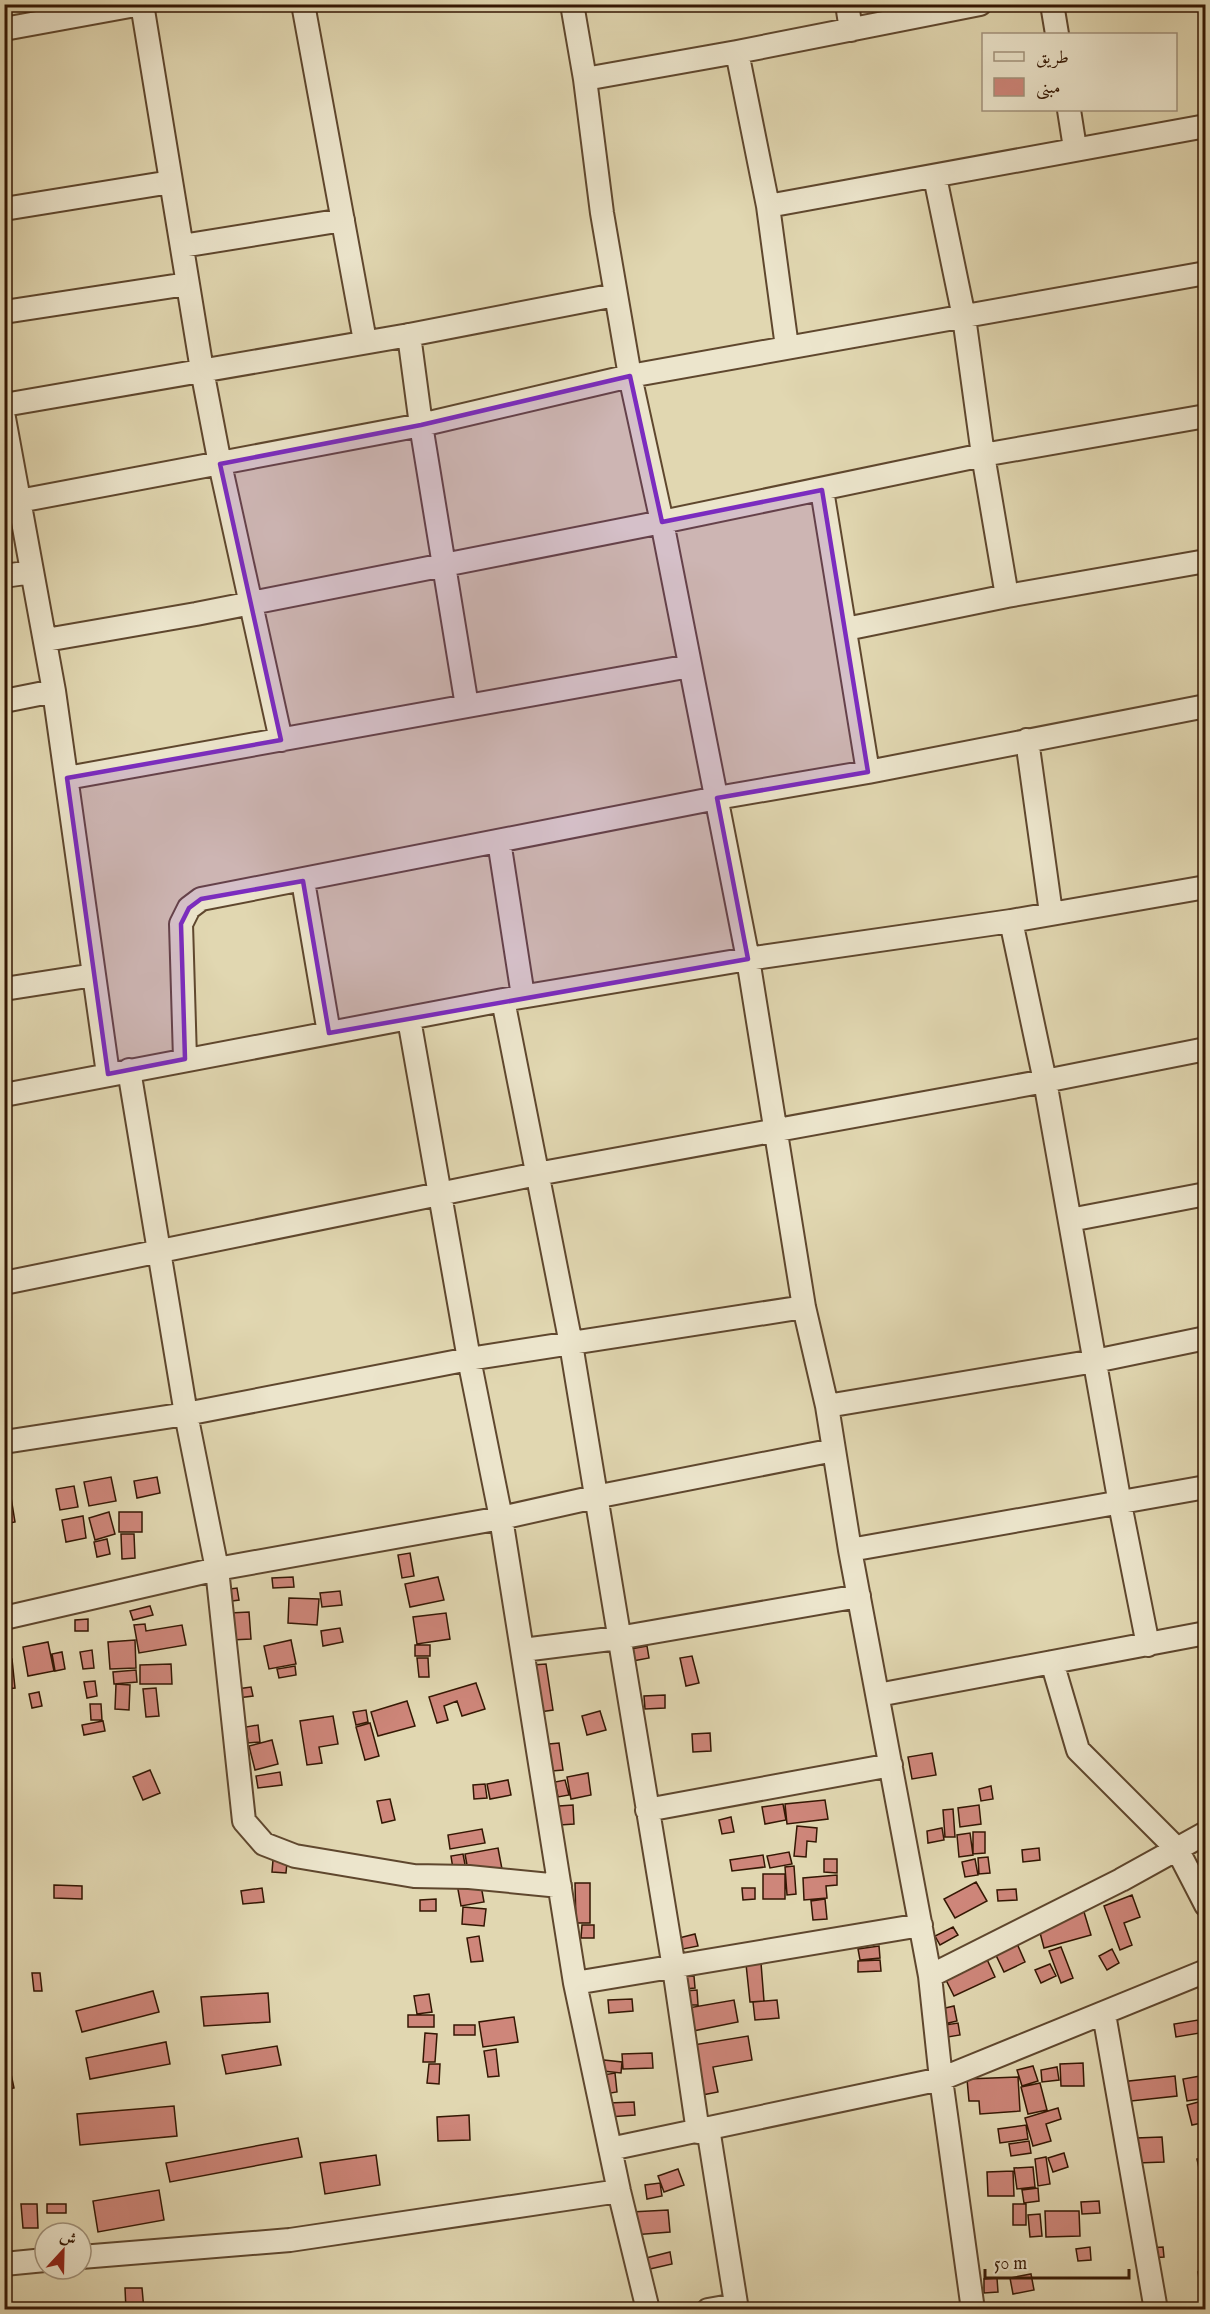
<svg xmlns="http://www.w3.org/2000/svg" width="1210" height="2314" viewBox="0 0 1210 2314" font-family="'IM FELL English',Amiri,serif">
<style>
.building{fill:#ce867a;stroke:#341703;stroke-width:1.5}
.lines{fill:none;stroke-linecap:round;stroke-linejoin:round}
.minor-casing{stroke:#5f472e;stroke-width:26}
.minor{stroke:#ece5cc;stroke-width:22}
.marked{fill:#7b2cbf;fill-opacity:0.2;stroke:#7b2cbf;stroke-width:4.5;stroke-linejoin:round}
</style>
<rect width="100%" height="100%" fill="#e1d7b1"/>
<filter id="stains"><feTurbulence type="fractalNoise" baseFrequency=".00333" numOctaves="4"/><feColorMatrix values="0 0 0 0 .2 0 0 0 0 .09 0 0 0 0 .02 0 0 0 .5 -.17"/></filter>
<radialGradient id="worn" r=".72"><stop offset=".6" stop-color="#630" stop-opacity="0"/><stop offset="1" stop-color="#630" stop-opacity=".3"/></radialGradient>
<path class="building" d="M4 1368H10L9 1391H4Z
M111 1477 116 1501 89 1506 84 1482Z
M157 1477 160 1493 137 1498 134 1481Z
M8 1479 15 1522 4 1524V1480Z
M74 1486 78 1507 60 1510 56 1489Z
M109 1512 115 1534 95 1540 89 1518Z
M119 1512H142V1532H119Z
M83 1516 86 1538 66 1542 62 1520Z
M121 1534H134L135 1558 122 1559Z
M107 1539 110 1554 97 1557 94 1542Z
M410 1553 414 1576 402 1578 398 1555Z
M293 1577 294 1587 273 1588 272 1578Z
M438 1577 444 1600 410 1607 405 1584Z
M237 1588 239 1600 225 1602 223 1590Z
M340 1591 342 1605 322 1607 320 1593Z
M289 1598 319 1599 317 1625 288 1623Z
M150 1606 153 1615 133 1620 130 1611Z
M249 1612 251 1639 231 1640 230 1613Z
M446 1613 450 1639 417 1644 413 1617Z
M88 1619V1631H75V1620Z
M145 1624 146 1631 182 1625 186 1645 139 1653 134 1625Z
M340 1628 343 1642 323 1646 321 1631Z
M135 1640 136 1668 110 1669 108 1642Z
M291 1640 296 1664 269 1669 264 1646Z
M48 1642 54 1671 28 1676 23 1647Z
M415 1645H430V1656H415Z
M647 1646 649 1658 622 1663 620 1651Z
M92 1650 94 1668 83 1669 80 1652Z
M62 1652 65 1669 55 1671 52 1654Z
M692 1656 699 1683 686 1686 680 1658Z
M417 1658H428L429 1677H419Z
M12 1659 15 1688 4 1689V1660Z
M171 1664 172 1684H140V1665Z
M546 1664 553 1710 540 1712 533 1665Z
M295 1666 296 1675 279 1678 277 1669Z
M136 1670 137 1682 114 1684 113 1672Z
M95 1681 97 1696 87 1698 84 1682Z
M476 1683 485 1709 462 1716 457 1701 444 1706 448 1720 437 1723 429 1697Z
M116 1684 130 1685 129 1710 115 1709Z
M251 1687 253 1696 238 1698 237 1689Z
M156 1688 159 1716 146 1717 143 1689Z
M39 1692 42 1706 32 1708 29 1694Z
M665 1695V1708L645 1709 644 1696Z
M407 1701 415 1726 378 1736 371 1712Z
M90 1704H101L102 1720H91Z
M366 1710 368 1722 356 1725 353 1712Z
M600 1711 606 1730 587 1735 582 1716Z
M333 1716 338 1744 319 1747 322 1763 307 1765 300 1721Z
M103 1721 105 1731 84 1735 82 1725Z
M370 1723 379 1756 365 1760 356 1727Z
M258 1725 260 1742 248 1743 246 1727Z
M710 1733 711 1751 693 1752 692 1734Z
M272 1740 278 1764 255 1770 249 1746Z
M559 1743 563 1770 552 1771 549 1744Z
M932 1753 936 1775 912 1779 908 1757Z
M150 1770 160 1793 143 1800 133 1777Z
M280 1772 282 1785 258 1788 256 1776Z
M588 1773 591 1795 571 1799 567 1777Z
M508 1780 511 1795 490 1799 487 1784Z
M565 1780 569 1795 558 1797 555 1782Z
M485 1784 487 1798 474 1799 473 1785Z
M991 1786 993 1799 981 1801 979 1789Z
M390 1799 395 1820 382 1823 377 1801Z
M825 1800 828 1819 787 1824 785 1804Z
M783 1804 786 1820 765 1824 762 1807Z
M573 1805 574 1824 560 1825 559 1806Z
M979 1805 981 1824 960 1827 958 1808Z
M953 1809 955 1837H945L943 1810Z
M731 1817 734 1832 722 1834 719 1820Z
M797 1826 817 1828 816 1842 807 1841 806 1857 794 1856Z
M942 1828 944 1840 928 1843 927 1831Z
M482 1829 485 1843 450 1849 448 1835Z
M973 1832H985V1853L973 1854Z
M970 1833 973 1855 959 1857 957 1835Z
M498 1848 502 1869 469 1876 465 1854Z
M1039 1848 1040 1860 1023 1862 1022 1850Z
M789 1852 792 1864 770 1868 767 1856Z
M463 1854 468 1880 455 1882 451 1856Z
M763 1855 765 1867 732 1871 730 1860Z
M988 1857 990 1873 979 1874 978 1858Z
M824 1859H837V1873L824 1872Z
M975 1859 978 1875 965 1877 962 1862Z
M273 1860 287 1862 286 1873 272 1872Z
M794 1866 796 1894 787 1895 785 1867Z
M763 1874H785V1899H763Z
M837 1875V1885L826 1886 827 1898 804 1900 803 1878Z
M480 1880 484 1902 461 1906 457 1884Z
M976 1882 987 1901 955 1918 944 1899Z
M575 1883H590V1923H576Z
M54 1885 82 1886V1899L54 1898Z
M262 1888 264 1902 243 1904 241 1891Z
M742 1888H755V1899L743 1900Z
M1016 1889 1017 1900 998 1901 997 1890Z
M1132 1895 1140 1917 1124 1923 1132 1945 1120 1950 1104 1906Z
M436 1899V1911H420V1900Z
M825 1899 827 1919 813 1920 811 1901Z
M463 1907 486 1909 484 1926 462 1924Z
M1084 1912 1091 1935 1044 1948 1038 1925Z
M582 1925H594V1938H581Z
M953 1927 958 1935 940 1945 935 1936Z
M695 1934 698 1946 678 1950 675 1939Z
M479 1936 483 1961 471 1962 467 1938Z
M1015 1939 1025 1962 1004 1972 993 1949Z
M879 1946 880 1958 860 1960 858 1949Z
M1061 1947 1073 1978 1061 1983 1049 1951Z
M1112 1949 1119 1963 1107 1970 1099 1956Z
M985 1955 995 1977 954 1996 943 1974Z
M880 1960 881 1971 858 1972V1961Z
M761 1963 764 2001 750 2002 746 1964Z
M1050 1964 1056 1976 1041 1983 1035 1970Z
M32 1973H40L42 1991H34Z
M694 1976 695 1988 684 1989 682 1977Z
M697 1990 698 2005H685V1991Z
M153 1991 159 2012 82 2032 76 2011Z
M268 1993 270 2022 204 2026 201 1997Z
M429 1994 432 2012 417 2014 414 1996Z
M632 1999 633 2011 609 2013 608 2000Z
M734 2000 738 2022 693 2031 688 2008Z
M777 2000 779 2018 755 2020 753 2002Z
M954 2006 957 2021 944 2024 941 2009Z
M1206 2014V2035H1203L1200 2015Z
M408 2015H434V2027H408Z
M514 2017 518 2042 483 2047 479 2022Z
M1198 2020 1200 2033 1176 2037 1174 2024Z
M958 2023 960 2035 948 2037 945 2025Z
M454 2025H475V2035H454Z
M425 2033 437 2034 435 2062H423Z
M748 2036 752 2060 713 2067 718 2092 702 2095 693 2045Z
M166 2042 170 2064 90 2079 86 2058Z
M277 2046 281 2065 226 2074 222 2055Z
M496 2049 499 2076 488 2077 484 2051Z
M652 2053 653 2068 623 2069 622 2054Z
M604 2060 622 2062 621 2073 603 2071Z
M1083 2063 1084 2086H1061L1060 2064Z
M429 2064H440L439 2084 427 2083Z
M1033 2066 1038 2081 1022 2086 1017 2070Z
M1057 2067 1059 2080 1042 2082 1041 2070Z
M615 2073 617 2092 605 2094 603 2075Z
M11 2074 14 2088 4 2090V2075Z
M1206 2075V2098L1187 2101 1183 2079Z
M1175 2076 1177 2096 1122 2102 1120 2082Z
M1018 2077 1020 2111 980 2114 979 2101H969L967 2079Z
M1040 2083 1047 2110 1028 2114 1021 2087Z
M1206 2100V2122L1192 2125 1187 2105Z
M634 2102 635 2115 609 2117 608 2103Z
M174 2106 177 2136 80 2145 77 2114Z
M1058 2108 1061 2119 1046 2124 1051 2141 1033 2146 1025 2118Z
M469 2115 470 2140 438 2141 437 2117Z
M1026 2125 1028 2139 1000 2143 998 2129Z
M1162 2137 1164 2162 1137 2163 1136 2138Z
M298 2138 302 2157 170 2182 166 2163Z
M1029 2141 1031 2153 1011 2156 1009 2144Z
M1064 2153 1068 2167 1053 2172 1048 2158Z
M376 2155 380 2185 325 2194 320 2163Z
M1046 2157 1050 2184 1038 2186 1035 2159Z
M1206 2157V2181L1202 2182 1197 2159Z
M1033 2167 1035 2187 1017 2189 1014 2168Z
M678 2169 684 2185 664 2192 658 2176Z
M1013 2171 1014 2196H988L987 2172Z
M660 2183 662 2196 647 2199 645 2185Z
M1038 2188 1039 2201 1024 2203 1022 2190Z
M159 2190 164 2220 98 2232 93 2201Z
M1099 2201 1100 2213 1082 2214 1081 2202Z
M21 2204H37L38 2228H23Z
M47 2204H66V2213H47Z
M1013 2204H1026V2225H1013Z
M668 2210 670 2232 633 2235 631 2212Z
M1045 2211H1079L1080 2236 1046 2237Z
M1040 2214 1042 2236 1030 2237 1028 2215Z
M1090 2247 1091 2260 1078 2261 1076 2249Z
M1163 2247 1164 2257 1150 2258 1149 2248Z
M670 2252 672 2264 641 2271 638 2260Z
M1206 2271V2292H1201L1198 2272Z
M1031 2274 1034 2290 1013 2294 1010 2278Z
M997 2278 998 2292 984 2293V2279Z
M125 2288H142L144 2310H126Z"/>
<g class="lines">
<defs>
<path id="minor" d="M142 4 202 370 220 464 281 740
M303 4 365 341
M572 4 585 79 602 213 630 376 662 522 748 959 804 1307 827 1406 850 1550 930 1976 941 2079 973 2310
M847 4 851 30
M1052 4 1057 34
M4 29 141 4
M737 52 768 206 787 347
M585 79 737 52 980 4
M1069 110 1075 148
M935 177 964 317 983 455 1007 596
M768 206 1206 126
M4 209 171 182
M182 246 343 220
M4 312 187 284
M409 335 421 425 467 706
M4 405 409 335 615 295
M4 418 54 691 108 1074
M822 490 868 772
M19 501 421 425 630 376 1206 273
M4 576 32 572
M846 629 1007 596 1206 561
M46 640 196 614 662 522 983 455 1206 416
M4 701 54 691
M1027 740 1051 913
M67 778 690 666
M499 841 523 996
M303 881 329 1033
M1011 921 1045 1081 1120 1504 1148 1645
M4 989 94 975
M503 1000 571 1344 674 1968 698 2132
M409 1019 469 1359 501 1518 575 1983 619 2191 648 2310
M185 1059 181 924 189 908 201 899 717 798 868 772 1206 706
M129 1070 186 1414 217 1569 244 1821 264 1844 295 1856 414 1876 469 1877 560 1886
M4 1095 503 1000 748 959 1011 921 1206 887
M1070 1220 1206 1194
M4 1283 537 1174 1045 1081 1206 1049
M827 1406 1095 1361 1206 1338
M4 1442 186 1414 469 1359 804 1307
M850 1550 1206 1487
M4 1618 217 1569 501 1518 595 1497 834 1450
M523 1650 618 1638 859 1596
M1052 1662 1078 1750 1177 1849 1206 1905
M878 1695 1206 1633
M647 1810 891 1765
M930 1976 1121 1880 1206 1833
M575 1983 921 1925
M1104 2014 1156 2310
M708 2128 737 2310
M610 2149 941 2079 1206 1971
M81 2257 290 2240 619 2191
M4 2264 45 2260
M708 2310 736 2305"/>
</defs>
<use href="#minor" class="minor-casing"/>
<use href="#minor" class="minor"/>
</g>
<path class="marked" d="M630 376 662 522 822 490 868 772 717 798 748 959 329 1033 303 881 201 899 189 908 181 924 185 1059 108 1074 67 778 281 740 220 464 421 425Z"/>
<rect width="1210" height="2314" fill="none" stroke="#e1d7b1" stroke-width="24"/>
<rect x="6" y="6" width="1198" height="2302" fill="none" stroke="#341703" stroke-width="3"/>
<rect x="12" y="12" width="1186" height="2290" fill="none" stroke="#341703" stroke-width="1.5"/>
<rect x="982" y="33" width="195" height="78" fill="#ece5cc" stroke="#a2937c" stroke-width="1.5"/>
<rect x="994" y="52" width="30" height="9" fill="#ece5cc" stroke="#a2937c" stroke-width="1.5"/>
<text x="1036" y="63" font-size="18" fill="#341703">طريق</text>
<rect x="994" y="78" width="30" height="18" fill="#ce867a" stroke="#a2937c" stroke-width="1.5"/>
<text x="1036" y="93" font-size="18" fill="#341703">مبنى</text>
<g transform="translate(63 2251) rotate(22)"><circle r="28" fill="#ece5cc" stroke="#a2937c" stroke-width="1.5"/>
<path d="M0-4.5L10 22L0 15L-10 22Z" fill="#8f2418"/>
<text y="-9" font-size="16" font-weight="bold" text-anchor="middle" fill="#341703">ش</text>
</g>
<path d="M985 2269v9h144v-9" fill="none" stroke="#341703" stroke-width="3"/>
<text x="994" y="2269" font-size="18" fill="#341703" stroke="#ece5cc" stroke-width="4.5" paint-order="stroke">50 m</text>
<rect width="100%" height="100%" filter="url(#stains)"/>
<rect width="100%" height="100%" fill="url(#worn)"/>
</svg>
